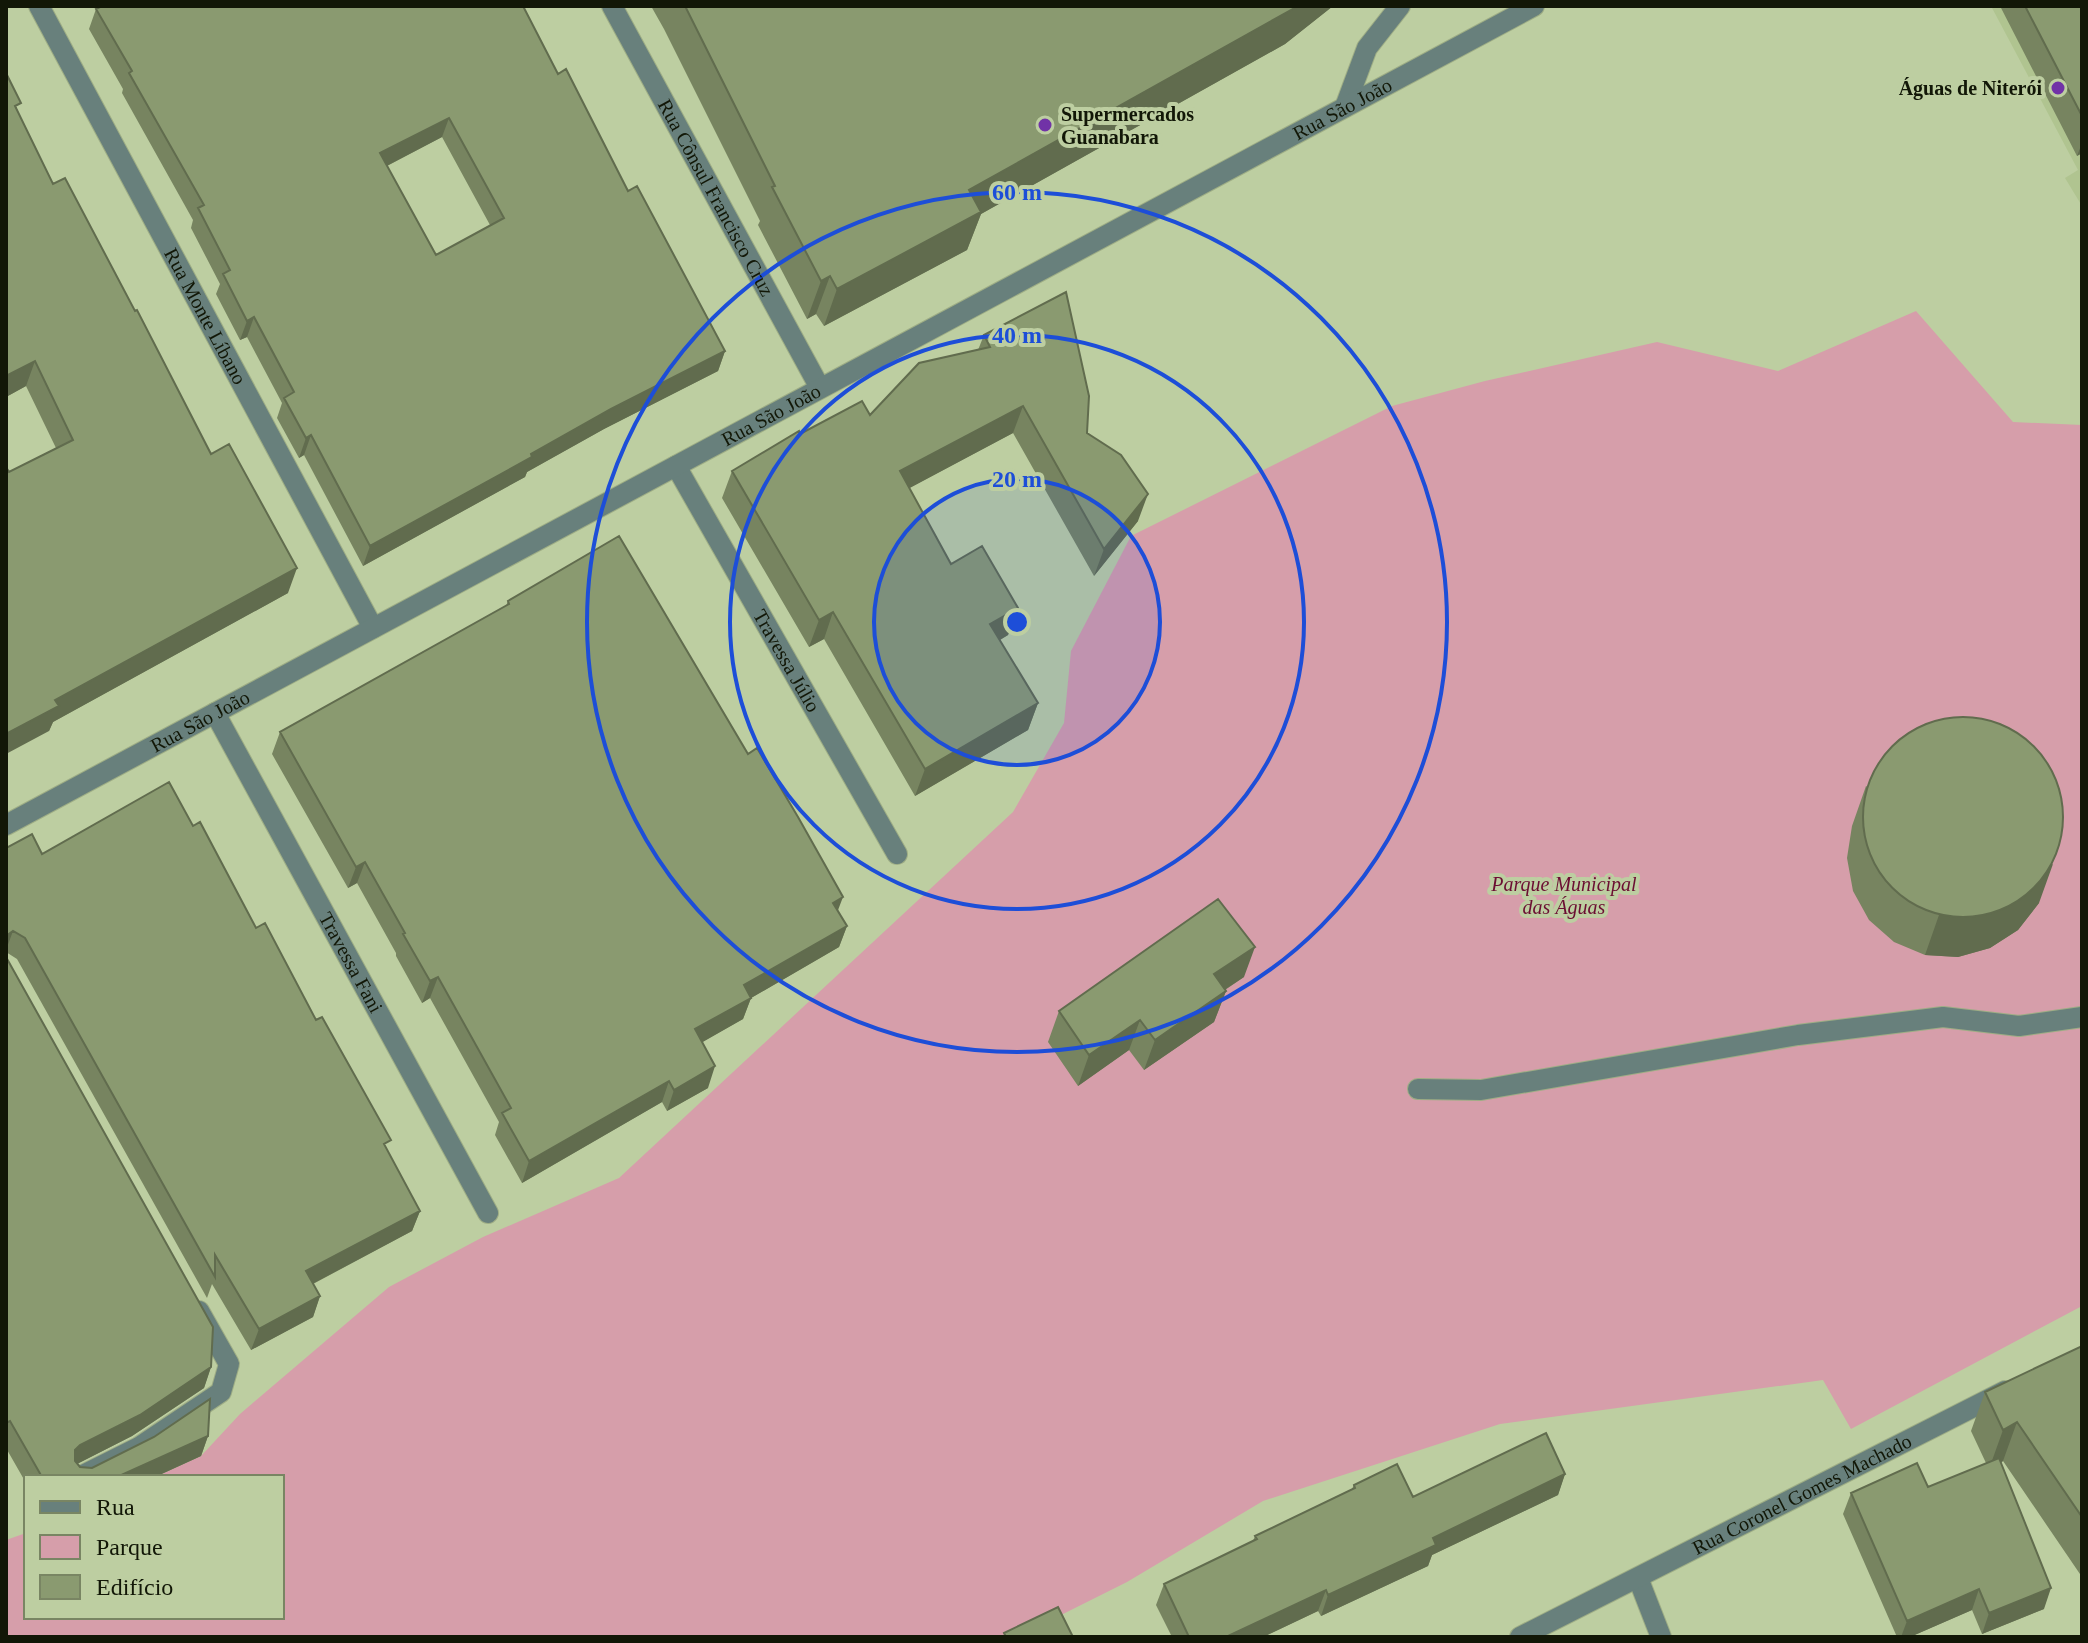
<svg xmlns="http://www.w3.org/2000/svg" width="2088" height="1643" viewBox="0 0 2088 1643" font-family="Georgia,serif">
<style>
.built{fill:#b0c490}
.green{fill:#d69eaa}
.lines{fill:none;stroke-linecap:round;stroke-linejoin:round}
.minor-casing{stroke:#9ead85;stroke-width:22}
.minor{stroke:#68807c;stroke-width:20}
.wall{fill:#778460;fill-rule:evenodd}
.shaded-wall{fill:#616c4e}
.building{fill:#8a9a70;stroke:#616c4e;stroke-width:2;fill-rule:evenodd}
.ring{fill:none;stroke:#1d4ed8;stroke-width:4}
.poi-dot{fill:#7132a7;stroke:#bdcea1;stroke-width:3}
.labels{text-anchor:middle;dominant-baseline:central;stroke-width:8;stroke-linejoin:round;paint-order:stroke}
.poi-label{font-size:20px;font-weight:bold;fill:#121707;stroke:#bdcea1;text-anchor:end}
.street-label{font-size:20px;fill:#121707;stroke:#bdcea1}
.park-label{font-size:20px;font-style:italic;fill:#6b0e32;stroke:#bdcea1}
.centre{fill:#1d4ed8;stroke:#bdcea1;stroke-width:4}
.ring-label{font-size:24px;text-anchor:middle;font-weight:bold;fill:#1d4ed8;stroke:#bdcea1;stroke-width:8;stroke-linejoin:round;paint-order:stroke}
</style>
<rect width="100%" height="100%" fill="#bdcea1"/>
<path class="built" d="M1991 6H2082V206L2065 178 2078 170Z"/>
<path class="green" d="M1916 311 2013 422 2082 425V1306L1851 1429 1823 1380 1500 1424 1263 1501 1127 1582 1017 1637H6V1540L26 1533V1617H282V1477H155L201 1456 240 1414 389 1287 483 1237 619 1178 1013 812 1064 723 1071 651 1131 536 1392 406 1485 381 1657 342 1778 371Z"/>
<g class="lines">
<defs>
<g id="minor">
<path id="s1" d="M39 6 373 628"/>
<path id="s2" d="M612 6 820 388"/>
<path d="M1345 107 1367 48 1400 6"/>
<path id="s3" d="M676 466 897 854"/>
<path id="s4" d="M215 713 488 1213"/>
<path id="s5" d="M6 825 1534 6"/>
<path d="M1418 1089 1481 1090 1798 1035 1943 1017 2019 1026 2082 1017"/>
<path d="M79 1477 139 1447 221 1392 229 1364 199 1311"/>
<path d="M1638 1578 1661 1637"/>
<path id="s6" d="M1520 1637 2005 1391"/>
</g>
</defs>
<use href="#minor" class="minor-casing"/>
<use href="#minor" class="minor"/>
</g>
<path class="wall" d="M651 6H1333L1285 44 981 214 967 250 824 326 816 314 807 319 758 225 760 221 664 29Z
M2000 6H2082V153L2077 156Z
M96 9 558 74 725 351 718 371 604 429 527 472 525 477 363 566 304 455 299 458 277 418 282 403 247 337 240 340 216 294 220 284 191 228 193 220 122 93 123 89 89 29ZM442 137 490 225 436 255 387 166Z
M6 73 18 112 53 184 211 454 288 593 53 722 49 731 9 472 56 448 26 386 6 397Z
M984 335 1087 433 1138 521 1094 576 1013 433 909 488 951 564 1018 608 1008 635 1000 640 1038 703 1028 730 915 796 824 639 809 647 722 498 732 471 800 434 870 415 978 350Z
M508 601 838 911 847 926 839 947 751 998 743 1019 702 1042 708 1088 667 1111 662 1102 522 1183 495 1135 499 1122 430 998 422 1003 396 956V953L357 883 348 888 272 754 280 732 506 606Z
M1866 786 2039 903 2018 930 1990 948 1958 957 1925 955 1894 942 1869 920 1853 891 1847 858 1852 826Z
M193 826 256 928 316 1020 420 1211 412 1231 313 1284 320 1296 313 1317 251 1350 212 1284 207 1298 17 959 6 952V848L42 854Z
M6 957 211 1367 204 1388 132 1436 77 1464 80 1467 92 1468 208 1436 201 1456 155 1477H26V1483L6 1448Z
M1244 977 1225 990 1226 991 1214 1022 1144 1070 1129 1050 1078 1086 1048 1042 1059 1011Z
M2082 1346V1577L2003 1461 2001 1463 2044 1609 1982 1634 1972 1610 1910 1637H1897L1843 1514 1851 1493 1928 1487 1986 1463 1971 1431 1985 1392Z
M1565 1474 1558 1495 1432 1555 1428 1566 1321 1616 1318 1611 1263 1637H1172L1156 1605 1164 1584 1253 1541 1255 1536 1352 1489 1354 1485 1413 1497Z"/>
<path class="shaded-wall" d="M1298 6H1333L1285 44 981 214 967 250 824 326 837 289 969 190Z
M449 118 442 137 373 173 380 153Z
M2082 143V153L2077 156Z
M830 276 816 314 807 319 821 281Z
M254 317 247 337 240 340 247 321Z
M725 351 718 371 604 429 527 472 525 477 363 566 370 546 611 409Z
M35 361 26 386 6 397V376Z
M1023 406 1013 433 891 498 900 471Z
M311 435 304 455 299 458 306 438Z
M1148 494 1138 521 1094 576 1104 549Z
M297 568 288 593 53 722 49 731 6 754V734L55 700Z
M1018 608 1008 635 981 651 990 624Z
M833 612 824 639 809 647 819 620Z
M1038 703 1028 730 915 796 925 769Z
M365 862 357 883 348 888 356 867Z
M2053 864 2039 903 2018 930 1990 948 1958 957 1925 955 1939 915Z
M843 897 835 918 833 903Z
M847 926 839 947 751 998 743 1019 687 1051 695 1029 744 985Z
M13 931 6 950V936Z
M1255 947 1244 977 1203 1004 1214 974Z
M438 977 430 998 422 1003 430 981Z
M1226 991 1214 1022 1144 1070 1155 1040Z
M1140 1020 1129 1050 1078 1086 1089 1055Z
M715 1066 708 1088 667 1111 674 1090Z
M669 1081 662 1102 522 1183 529 1161Z
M420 1211 412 1231 299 1291 306 1271Z
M320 1296 313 1317 251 1350 259 1329Z
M211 1367 204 1388 132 1436 73 1466 75 1450 80 1445Z
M2017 1422 2003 1461 1989 1469 2003 1430Z
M208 1436 201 1456 155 1477H117Z
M1565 1474 1558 1495 1432 1555 1428 1566 1321 1616 1328 1595 1433 1538Z
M2051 1588 2044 1609 1982 1634 1989 1613Z
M1979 1589 1972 1610 1910 1637H1901L1907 1621Z
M1326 1590 1318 1611 1263 1637H1226Z"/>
<path class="building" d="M102 6H523L558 74 566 69 628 191 637 186 725 351 611 409 531 454 532 457 370 546 311 435 306 438 284 398 294 392 254 317 247 321 223 274 230 270 198 208 204 205 129 73 132 71 96 9ZM449 118 504 218 436 255 380 153Z
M685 6H1298L969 190 981 212 837 289 830 276 821 281 772 187 775 186Z
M2025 6H2082V116Z
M6 73 21 103 15 106 53 184 65 178 135 311 137 310 211 454 229 444 297 568 55 700 59 706 6 734V467L9 472 73 440 35 361 6 376Z
M1066 292 1089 396 1087 433 1121 455 1148 494 1104 549 1023 406 900 471 951 564 982 546 1018 608 990 624 1038 703 925 769 833 612 819 620 732 471 799 431 800 434 862 401 870 415 919 363 990 347 984 335Z
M619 536 748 754 757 748 798 817 843 897 833 903 847 926 744 985 751 998 695 1029 715 1066 674 1090 669 1081 529 1161 502 1113 511 1108 438 977 430 981 403 934 405 933 365 862 356 867 280 732 509 604 508 601Z
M1863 817a100 100 0 1 1 200 0a100 100 0 1 1-200 0Z
M169 782 193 826 200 822 256 928 265 923 316 1020 322 1017 391 1140 384 1144 420 1211 306 1271 320 1296 259 1329 215 1255V1277L25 938 13 931 6 936V848L32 834 42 854Z
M1218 899 1255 947 1214 974 1226 991 1155 1040 1140 1020 1089 1055 1059 1011Z
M6 957 213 1327 211 1367 140 1415 80 1445 75 1450V1461L80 1467 92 1468 154 1437 210 1399 208 1436 117 1477H42L10 1421 6 1423Z
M2082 1346V1517L2017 1422 2003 1430 1985 1392Z
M1546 1433 1565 1474 1433 1538 1436 1545 1328 1595 1326 1590 1226 1637H1189L1164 1584 1257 1539 1255 1536 1355 1488 1354 1485 1397 1464 1413 1497Z
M1999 1458 2051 1588 1989 1613 1979 1589 1907 1621 1851 1493 1917 1463 1928 1487Z
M1058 1607 1073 1637H1006L1004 1633Z"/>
<circle cx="1017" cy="622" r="143" fill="#1d4ed8" fill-opacity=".12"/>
<g class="ring">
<circle cx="1017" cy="622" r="143"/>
<circle cx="1017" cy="622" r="287"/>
<circle cx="1017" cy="622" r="430"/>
</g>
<g class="poi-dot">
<circle cx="2058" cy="88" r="8"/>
<circle cx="1045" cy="125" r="8"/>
</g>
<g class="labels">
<g class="poi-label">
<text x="2042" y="88">Águas de Niterói</text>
<text x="1061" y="114" text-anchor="start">Supermercados<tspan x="1061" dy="23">Guanabara</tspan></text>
</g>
<g class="street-label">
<text stroke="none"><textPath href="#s5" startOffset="1516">Rua São João</textPath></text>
<text stroke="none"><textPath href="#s2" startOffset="218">Rua Cônsul Francisco Cruz</textPath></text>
<text stroke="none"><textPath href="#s1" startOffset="352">Rua Monte Líbano</textPath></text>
<text stroke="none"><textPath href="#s5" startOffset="868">Rua São João</textPath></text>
<text stroke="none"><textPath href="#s3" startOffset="224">Travessa Júlio</textPath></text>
<text stroke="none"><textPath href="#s5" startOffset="220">Rua São João</textPath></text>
<text stroke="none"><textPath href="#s4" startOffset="284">Travessa Fani</textPath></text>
<text stroke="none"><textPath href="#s6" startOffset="316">Rua Coronel Gomes Machado</textPath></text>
</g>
<g class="park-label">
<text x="1564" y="884">Parque Municipal<tspan x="1564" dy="23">das Águas</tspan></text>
</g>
</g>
<circle cx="1017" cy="622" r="12" class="centre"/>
<g class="ring-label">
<text x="1017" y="200">60 m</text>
<text x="1017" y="343">40 m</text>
<text x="1017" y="487">20 m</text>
</g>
<rect width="2088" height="1643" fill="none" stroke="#121707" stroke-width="16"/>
<rect x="24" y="1475" width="260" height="144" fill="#bdcea1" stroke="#798563" stroke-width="2"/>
<rect x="40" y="1501" width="40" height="12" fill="#68807c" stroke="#798563" stroke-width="2"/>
<text x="96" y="1515" font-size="24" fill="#121707">Rua</text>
<rect x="40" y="1535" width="40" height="24" fill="#d69eaa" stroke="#798563" stroke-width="2"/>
<text x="96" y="1555" font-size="24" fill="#121707">Parque</text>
<rect x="40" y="1575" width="40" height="24" fill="#8a9a70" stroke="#798563" stroke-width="2"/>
<text x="96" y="1595" font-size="24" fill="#121707">Edifício</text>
</svg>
